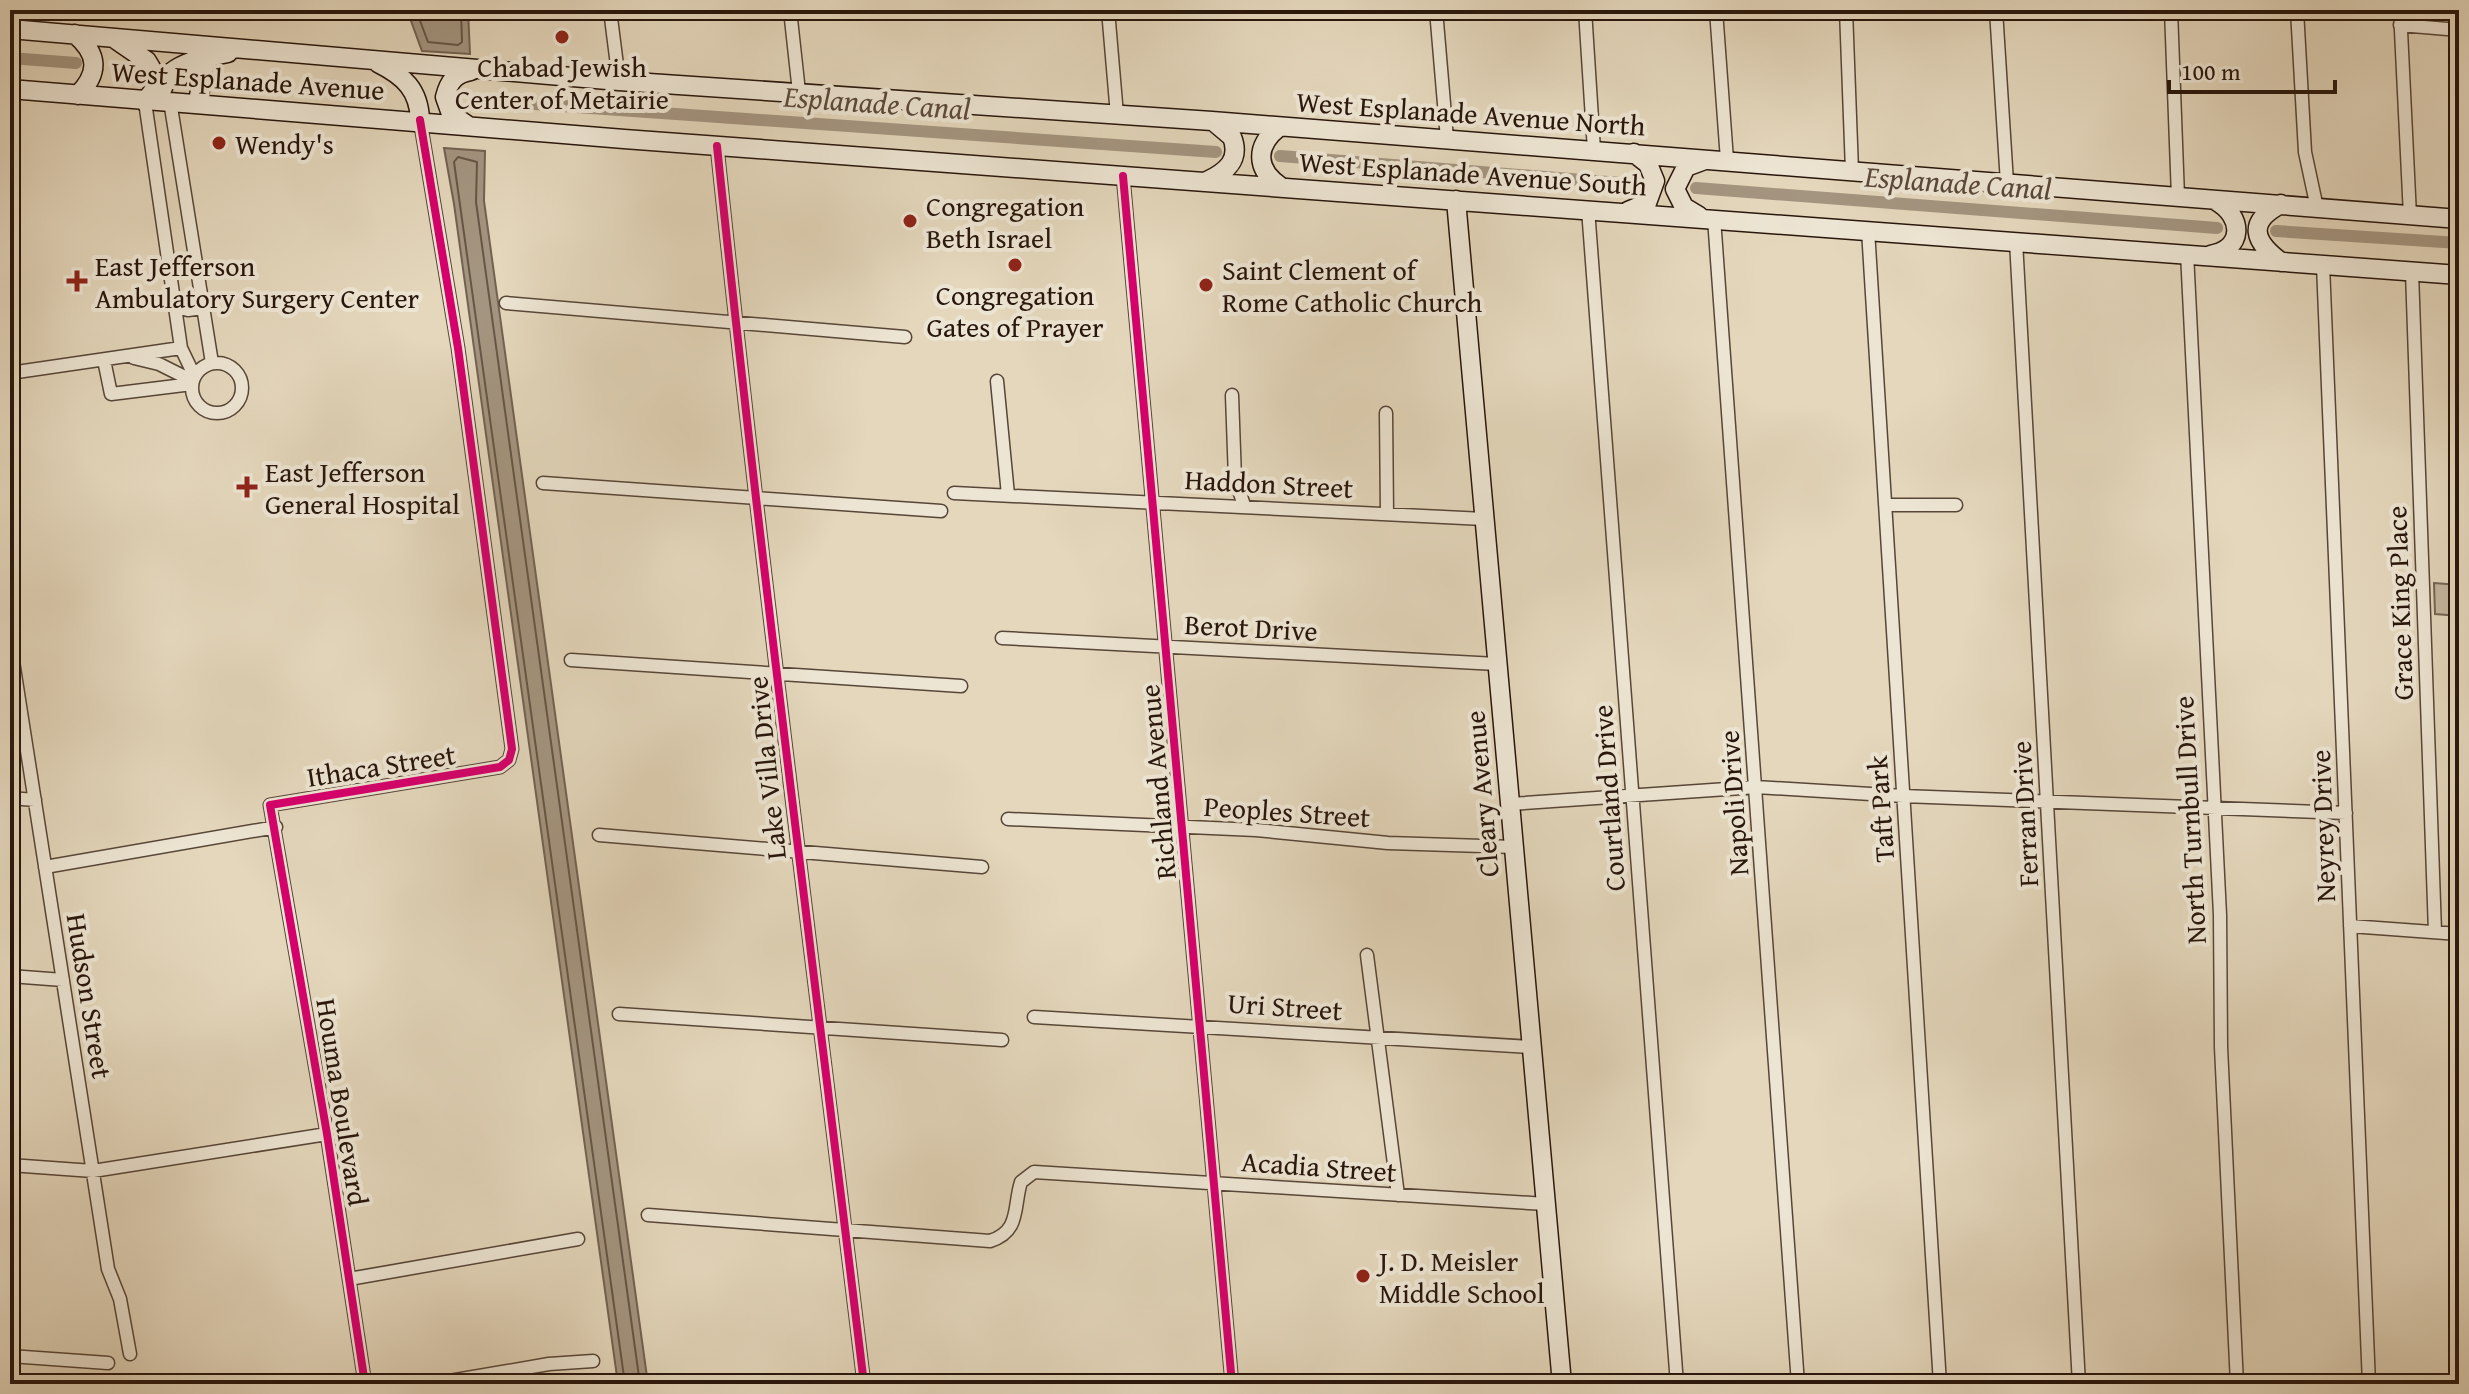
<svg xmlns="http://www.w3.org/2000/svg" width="2469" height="1394" viewBox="0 0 2469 1394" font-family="'Gentium Book Plus',serif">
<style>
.green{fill:#c4b69e;stroke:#766655;stroke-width:2}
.water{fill:#a49580;stroke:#726252;stroke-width:2}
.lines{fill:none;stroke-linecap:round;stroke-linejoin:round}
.shore{stroke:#665646;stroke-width:2}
.canal{stroke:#a49580;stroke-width:12}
.street-casing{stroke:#574638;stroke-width:15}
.secondary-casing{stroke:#28160c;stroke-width:21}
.street{stroke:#ede5d3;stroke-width:12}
.secondary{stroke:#ede5d3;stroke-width:18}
.cycleway-casing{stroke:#ede5d3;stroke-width:13}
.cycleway{stroke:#d6006c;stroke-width:8}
.poi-dot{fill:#8f2418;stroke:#ede5d3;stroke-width:3}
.labels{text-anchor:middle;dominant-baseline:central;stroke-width:8;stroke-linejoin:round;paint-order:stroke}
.poi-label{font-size:28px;fill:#28160c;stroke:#ede5d3;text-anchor:start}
.street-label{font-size:28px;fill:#28160c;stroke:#ede5d3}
.water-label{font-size:30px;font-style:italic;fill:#5a493a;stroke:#ede5d3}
</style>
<rect width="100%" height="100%" fill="#e4d7bc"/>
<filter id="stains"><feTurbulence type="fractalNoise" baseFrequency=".0025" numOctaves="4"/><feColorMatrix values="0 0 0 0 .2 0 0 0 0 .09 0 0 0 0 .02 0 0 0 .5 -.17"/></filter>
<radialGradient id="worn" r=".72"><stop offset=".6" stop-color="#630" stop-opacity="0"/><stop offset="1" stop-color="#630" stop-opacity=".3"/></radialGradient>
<path class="green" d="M2434 583 2459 585V616L2435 614Z"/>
<path class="water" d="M407 10H468L470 54 422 51Z
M444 148 485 151 484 201 648 1384H618L454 204Z"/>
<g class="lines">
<path class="shore" d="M416 10 428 42 458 45 462 42 461 10
M625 1384 454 162 458 157 477 162 476 202 640 1384"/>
<path class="canal" d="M10 58 76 63
M534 104 1216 152
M1280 156 1633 184
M1696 188 2217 228
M2276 231 2459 243"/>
<defs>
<path id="street" d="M610 10 619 81
M790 10 799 92
M1108 10 1117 115
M1436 10 1447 139
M1585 10 1594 150
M1716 10 1727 160
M1846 10 1852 171
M1996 10 2007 183
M2171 10 2178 197
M2297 10 2305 152 2317 208
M2400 10 2410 216
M2400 25 2459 30
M170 101 212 363
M145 102 181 348 193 373
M717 146C760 559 814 971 864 1384
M1123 176 1232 1384
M1588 209 1677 1384
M1714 218 1798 1384
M1868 230 1940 1384
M2016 241 2079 1384
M2187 253 2220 915 2221 1047 2237 1384
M2323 265 2369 1384
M2412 272 2435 932
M506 303 905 337
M174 306 188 310 203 308
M134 358 159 364 191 380
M104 360 111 394 192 384
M192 388a25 25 0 1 1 50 0a25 25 0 1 1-50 0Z
M10 373 181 348
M997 381 1008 495
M1232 395 1235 479 1244 505
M1386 413 1387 514
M543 483 941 511
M954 493 1484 519
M1885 505H1956
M1002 638 1497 664
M10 642 108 1269 120 1299 130 1354
M571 660 961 686
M10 798 35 800
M1510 804 1756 787 1903 796 2346 813
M1008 819 1256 830 1388 843 1514 847
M599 835 982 867
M45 867 276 827
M2350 926 2459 934
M1367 955 1398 1195
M10 976 63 980
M619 1014 1002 1040
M1034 1017 1532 1047
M10 1165 93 1171 327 1134
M648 1215 990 1241C1021 1231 1013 1207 1021 1182L1034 1172 1546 1204
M349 1279 578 1239
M10 1356 108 1363
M365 1384 327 1134 270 805 500 767 509 760 512 749 458 348 420 120
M432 1384 549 1364 593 1361"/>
<path id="secondary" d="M10 29 619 81 1212 121 2459 219
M75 34C98 54 100 72 78 95
M115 39 147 61 163 88
M378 63C404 76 419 90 420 120
M10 89 624 139 2459 275
M145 102C170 65 185 61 228 53
M198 103 203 70 209 57
M467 125 451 114 445 97C449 81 455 74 471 71
M1279 127C1255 146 1255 169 1281 187
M1207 181C1226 172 1241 160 1232 137L1213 121
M1456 200 1562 1384
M1628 211 1647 203 1655 181 1648 164 1634 153
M1699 216 1684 207 1675 189 1686 167 1705 160
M2210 255C2244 249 2244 217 2216 201
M2281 262C2253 241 2247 222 2281 204"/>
</defs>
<use href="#street" class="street-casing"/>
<use href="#secondary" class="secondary-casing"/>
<use href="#street" class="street"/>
<use href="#secondary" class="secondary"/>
<defs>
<path id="cycleway" d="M717 146C760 559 814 971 864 1384
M1123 176 1232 1384
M365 1384 327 1134 270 805 500 767 509 760 512 749 458 348 420 120"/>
</defs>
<use href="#cycleway" class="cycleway-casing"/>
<use href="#cycleway" class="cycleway"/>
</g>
<g class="poi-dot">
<circle cx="562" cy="37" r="8"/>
<circle cx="219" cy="143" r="8"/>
<circle cx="910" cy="221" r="8"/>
<circle cx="1015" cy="265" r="8"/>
<path d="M73 269h8v8h8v8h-8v8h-8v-8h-8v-8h8z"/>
<circle cx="1206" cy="285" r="8"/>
<path d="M243 475h8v8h8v8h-8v8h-8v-8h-8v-8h8z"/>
<circle cx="1363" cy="1276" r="8"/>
</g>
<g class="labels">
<g class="poi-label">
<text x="562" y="66" text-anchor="middle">Chabad Jewish<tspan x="562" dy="32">Center of Metairie</tspan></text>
<text x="235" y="143">Wendy's</text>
<text x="926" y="205">Congregation<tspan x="926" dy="32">Beth Israel</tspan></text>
<text x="95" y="265">East Jefferson<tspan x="95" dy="32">Ambulatory Surgery Center</tspan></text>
<text x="1222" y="269">Saint Clement of<tspan x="1222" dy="32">Rome Catholic Church</tspan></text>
<text x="1015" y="294" text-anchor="middle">Congregation<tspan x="1015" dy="32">Gates of Prayer</tspan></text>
<text x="265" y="471">East Jefferson<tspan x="265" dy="32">General Hospital</tspan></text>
<text x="1379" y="1260">J. D. Meisler<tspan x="1379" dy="32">Middle School</tspan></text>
</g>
<g class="street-label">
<text transform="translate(248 80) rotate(4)">West Esplanade Avenue</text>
<text transform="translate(1471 113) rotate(4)">West Esplanade Avenue North</text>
<text transform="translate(1473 173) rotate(4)">West Esplanade Avenue South</text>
<text transform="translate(1269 483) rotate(3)">Haddon Street</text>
<text transform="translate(2399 603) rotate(-92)">Grace King Place</text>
<text transform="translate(1251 627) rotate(3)">Berot Drive</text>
<text transform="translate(381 765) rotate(-9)">Ithaca Street</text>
<text transform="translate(766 768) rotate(-96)">Lake Villa Drive</text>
<text transform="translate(1157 782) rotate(-95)">Richland Avenue</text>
<text transform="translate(1481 794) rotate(-95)">Cleary Avenue</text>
<text transform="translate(1608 798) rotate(-94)">Courtland Drive</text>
<text transform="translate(1733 803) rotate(-94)">Napoli Drive</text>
<text transform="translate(1880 809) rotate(-94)">Taft Park</text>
<text transform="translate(1287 811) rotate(4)">Peoples Street</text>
<text transform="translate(2024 814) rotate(-93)">Ferran Drive</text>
<text transform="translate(2189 820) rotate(-93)">North Turnbull Drive</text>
<text transform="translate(2322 826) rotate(-92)">Neyrey Drive</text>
<text transform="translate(90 996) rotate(81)">Hudson Street</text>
<text transform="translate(1285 1006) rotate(4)">Uri Street</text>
<text transform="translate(343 1102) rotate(81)">Houma Boulevard</text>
<text transform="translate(1319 1166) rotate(4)">Acadia Street</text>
</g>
<g class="water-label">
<text transform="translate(877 102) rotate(4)">Esplanade Canal</text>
<text transform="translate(1958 182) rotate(4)">Esplanade Canal</text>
</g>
</g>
<rect width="2469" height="1394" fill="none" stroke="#e4d7bc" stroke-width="40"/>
<rect x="12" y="12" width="2445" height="1370" fill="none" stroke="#28160c" stroke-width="4"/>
<rect x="20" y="20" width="2429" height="1354" fill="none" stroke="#28160c" stroke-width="2"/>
<path d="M2169 80v12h166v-12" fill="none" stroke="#28160c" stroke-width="4"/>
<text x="2181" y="80" font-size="24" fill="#28160c" stroke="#ede5d3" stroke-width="6" paint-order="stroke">100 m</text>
<rect width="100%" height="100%" filter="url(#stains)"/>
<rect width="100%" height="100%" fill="url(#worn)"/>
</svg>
